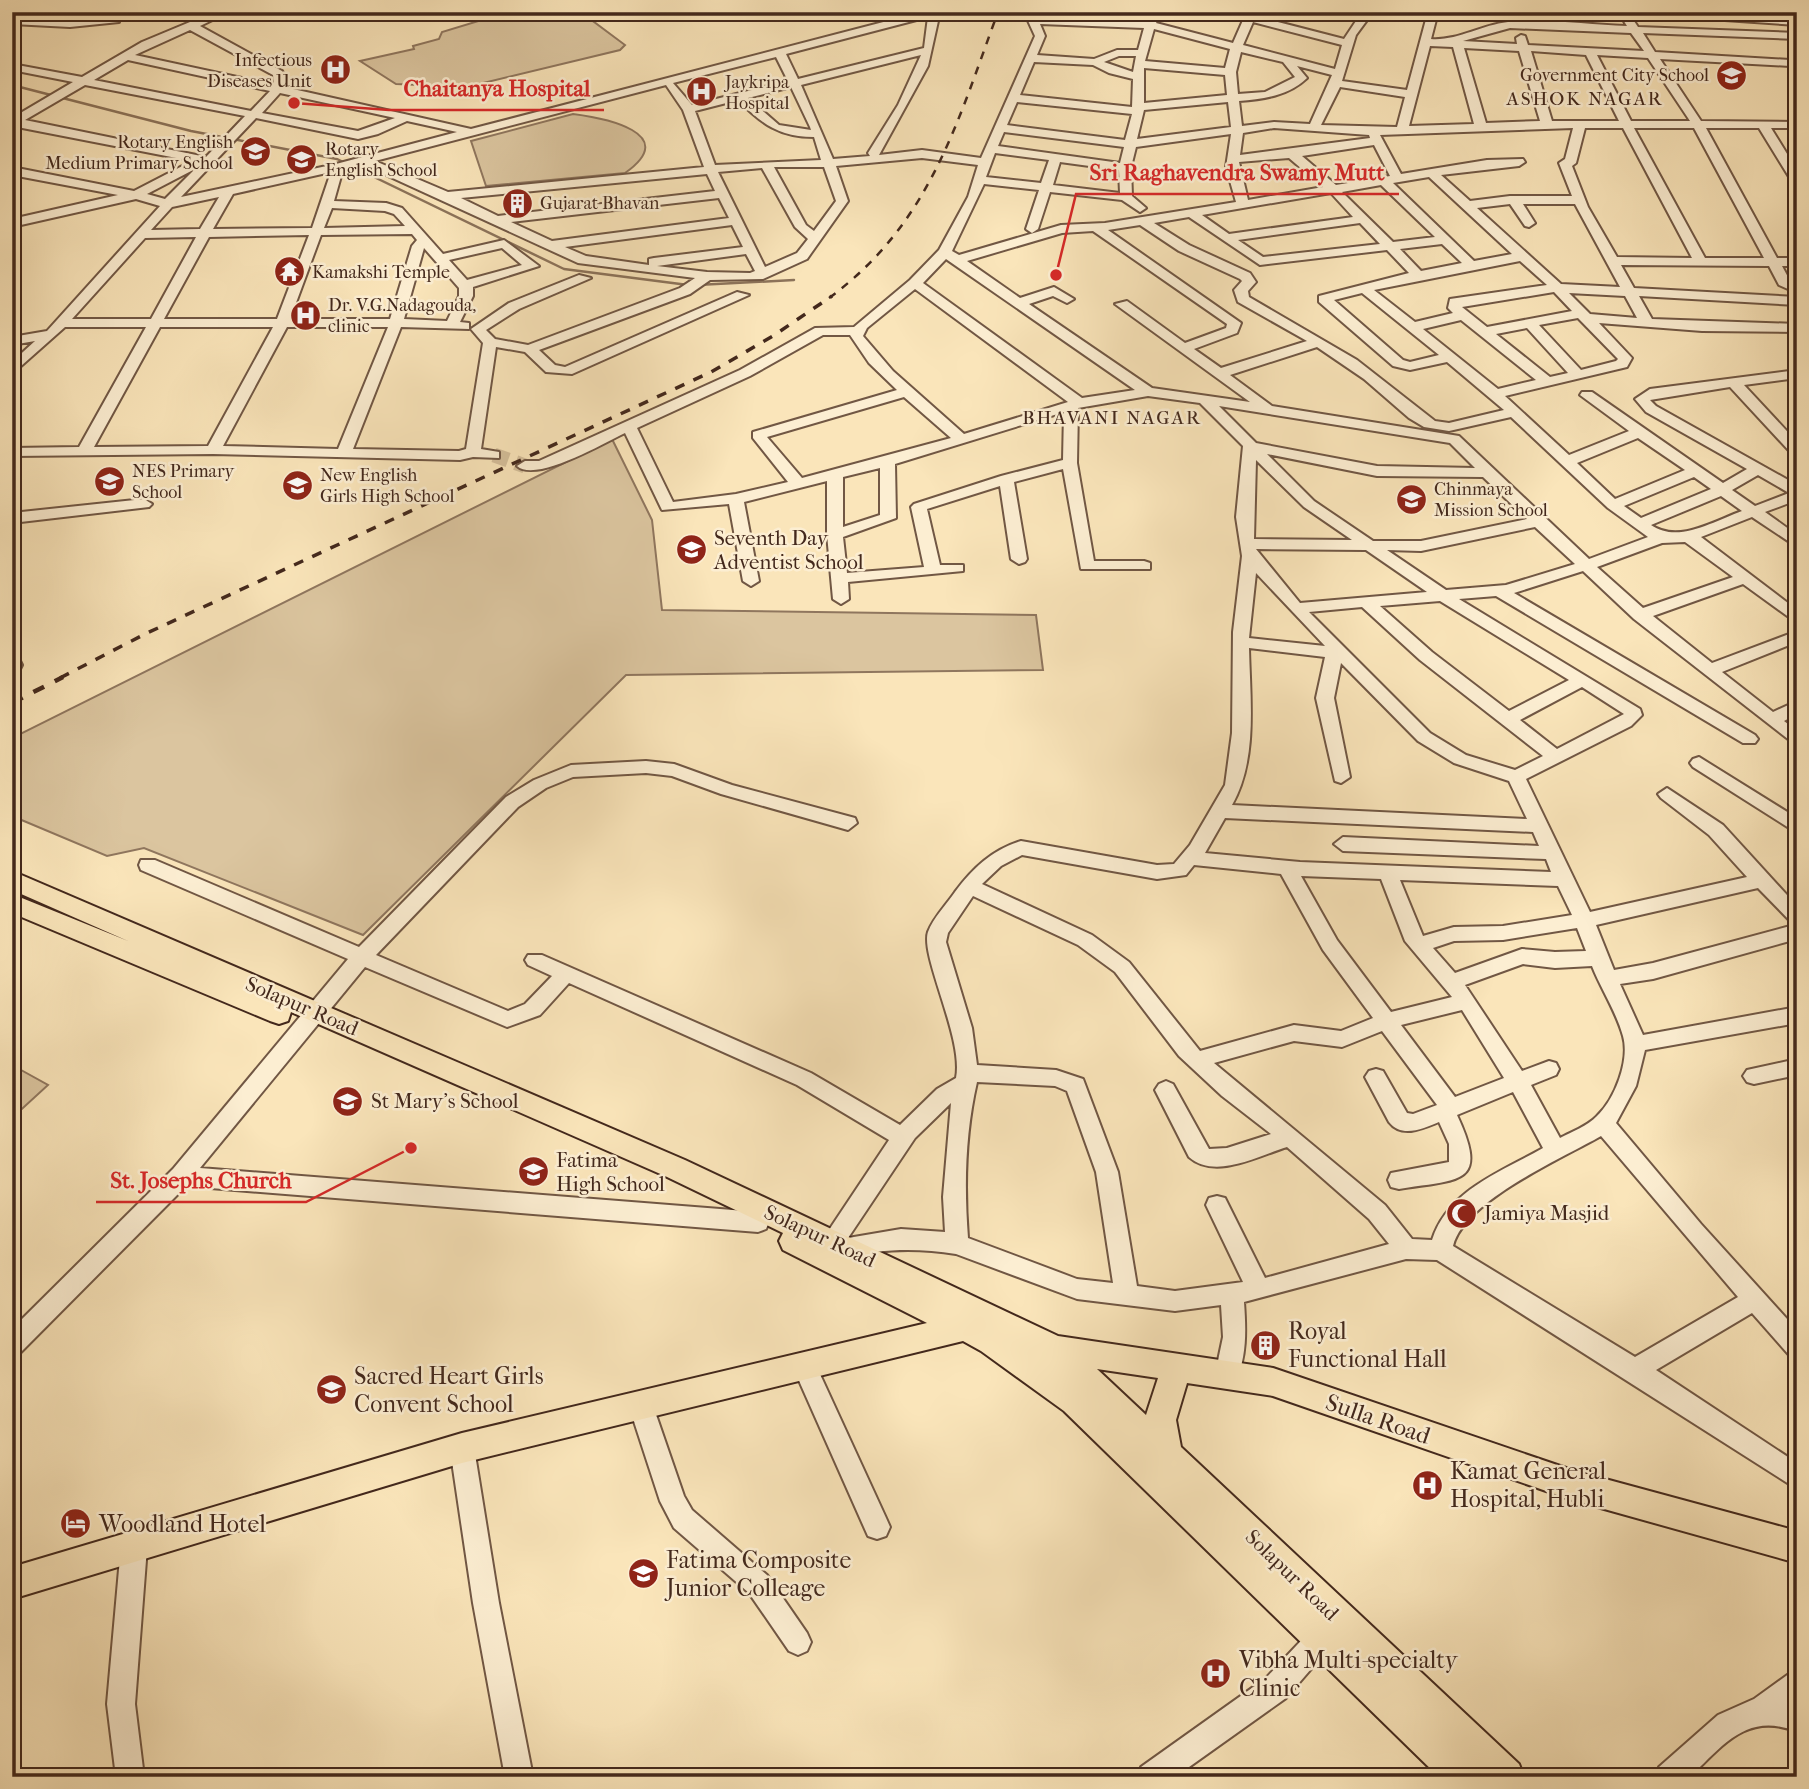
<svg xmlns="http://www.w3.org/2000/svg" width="1809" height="1789" viewBox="0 0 1809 1789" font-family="'IM FELL French Canon',serif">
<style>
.green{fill:#dbc59f;stroke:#8f765e;stroke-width:2}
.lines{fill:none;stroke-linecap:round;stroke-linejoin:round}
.stream{stroke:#8c735a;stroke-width:2.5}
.minor-tunnel{stroke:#d5bf9a;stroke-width:15;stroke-dasharray:15 8;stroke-linecap:butt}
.minor-casing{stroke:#715744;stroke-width:4}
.major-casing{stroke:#43281c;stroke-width:4}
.minor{fill:#fceed2;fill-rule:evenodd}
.major{fill:#fae5ba;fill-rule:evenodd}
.rail-far2{stroke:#43281c;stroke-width:2.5;stroke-dasharray:8 8;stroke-linecap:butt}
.rail-far1{stroke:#43281c;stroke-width:3.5;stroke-dasharray:10 10;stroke-linecap:butt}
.rail{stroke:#43281c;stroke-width:4.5;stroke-dasharray:12 12;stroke-linecap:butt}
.labels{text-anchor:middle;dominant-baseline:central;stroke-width:5;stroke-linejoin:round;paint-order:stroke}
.far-poi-label{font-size:18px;fill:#43281c;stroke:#fceed2;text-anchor:start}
.far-neighbourhood-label{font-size:19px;letter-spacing:2px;fill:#43281c;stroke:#fceed2}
.poi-label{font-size:21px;fill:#43281c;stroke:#fceed2;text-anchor:start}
.street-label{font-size:21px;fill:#43281c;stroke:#fceed2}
.near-poi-label{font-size:24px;fill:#43281c;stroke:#fceed2;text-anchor:start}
.near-street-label{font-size:24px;fill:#43281c;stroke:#fceed2}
.leader{fill:none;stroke:#d62828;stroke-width:2.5}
.callout-dot{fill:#d62828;stroke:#fceed2;stroke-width:2.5}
.callout-label{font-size:23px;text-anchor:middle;font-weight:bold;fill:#d62828;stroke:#fceed2;stroke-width:5;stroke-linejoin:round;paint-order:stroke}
</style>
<rect width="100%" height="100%" fill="#fae5ba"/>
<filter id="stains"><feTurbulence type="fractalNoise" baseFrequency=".00286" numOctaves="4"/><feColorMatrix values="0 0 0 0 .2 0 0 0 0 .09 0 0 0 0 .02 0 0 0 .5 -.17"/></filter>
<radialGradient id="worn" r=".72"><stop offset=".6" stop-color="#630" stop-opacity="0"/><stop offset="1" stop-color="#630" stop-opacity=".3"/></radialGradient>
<path class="green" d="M508 12H565L590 19 625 45 620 50 475 85 445 86 396 84 360 61 414 49 413 46 439 39 442 32Z
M573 114C604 118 682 133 625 173L486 186 471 141Z
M612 439 652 520 662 610 1036 615 1043 670 626 675 363 935 144 848 107 856 12 816V738Z
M12 1065 48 1085 12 1118Z"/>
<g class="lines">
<path class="stream" d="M12 85 191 131 337 159 564 269 688 285
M697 285 794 280"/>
<path class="minor-tunnel" d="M494 455 525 466"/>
<defs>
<path id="minor" d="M108 12H118L119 22 70 27 12 24V18L70 21 109 17Z
M214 12H229L200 26 282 71 287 81 284 87 471 129 922 12H940L928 66 879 155 922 150 981 158 1035 36 1024 12H1034L1037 18 1146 22 1152 12H1162L1156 23 1233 43 1244 18 1223 12H1257L1255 16 1344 39 1362 12H1373L1356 35 1342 81 1407 90 1428 12H1438L1431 39C1457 41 1481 25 1508 22 1546 18 1589 25 1627 26L1618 12H1628L1638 27 1797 33V39L1643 33 1655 52 1790 60 1796 63 1790 66 1660 59 1701 121 1797 122V128H1771L1797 170V184L1791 180 1759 128H1706L1777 258H1797V266H1782L1789 279 1797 284V293L1779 285 1769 266 1621 265 1634 288 1797 297V305L1639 296 1652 319 1797 324V332L1702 331 1599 323 1632 358 1627 367 1505 396 1569 455 1629 431 1580 395 1582 392H1592L1723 483 1747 469 1646 412 1635 399 1650 389 1797 370V378L1744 385 1797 442V455L1792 454 1730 387 1650 400 1656 406 1797 485V500L1765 512 1797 535V547L1752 517 1701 537 1797 610V623L1743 584 1653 616 1712 663 1797 631V642L1722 672 1773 712 1797 701V714L1784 721 1797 731V746L1634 619 1583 571 1514 593 1755 735 1758 739 1755 743H1743L1496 596 1459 599 1640 709 1642 715 1631 726 1526 779 1590 912 1747 877 1709 835 1661 798 1658 794 1667 788 1723 825 1797 906V939L1653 979 1620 984 1643 1035 1797 1007V1023L1645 1050 1636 1086 1616 1123 1701 1224 1797 1330V1358L1789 1355 1752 1313 1656 1370 1797 1463V1489L1437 1260 1406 1259 1244 1302C1246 1330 1247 1357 1235 1383L1227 1386 1219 1383 1215 1375 1223 1337 1221 1305 1175 1311 1077 1299 956 1254C918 1248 883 1248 845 1258L837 1255 835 1251 824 1249 821 1242 889 1140 797 1085 569 983 540 1015 507 1027 365 967 200 1168 758 1212 766 1215 769 1222 766 1229 758 1232 186 1186 20 1353 12 1356V1329L173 1169 348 959 141 870 139 865 141 860H155L359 947 506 797 534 780 571 765 646 761 674 764 732 785 855 818 857 823 848 830 721 794 672 776 646 773 573 777 546 788 518 807 376 955 508 1011 525 1004 552 976 528 965 525 960 528 955H542L811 1073 900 1125 937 1089 956 1078C964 1039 920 956 928 932 933 918 947 904 955 892 973 868 992 850 1021 841L1157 865 1174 864 1190 845 1225 785 1232 733 1233 632 1242 556 1236 517 1243 446 1200 403 1148 396 1078 408 1077 463 1094 561H1144L1150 563V569H1081L1063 469 1014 482 1027 559 1025 562 1019 564 1011 559 1000 486 927 509 940 565H963V571L848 582 849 599 841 604 833 599 827 534V481L744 502 759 581 751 586 743 581 729 504 662 510 625 433C604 443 536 483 517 466L525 461H539L740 370 815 328 854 327 910 280 939 250 968 197 978 165 922 158 836 166 848 201 807 259 763 279 710 280 690 294 539 350 555 365 565 367 737 292 749 295 572 374 546 372 525 352 496 347 481 449 499 452V458L473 457 460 460 213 454 12 456V448L79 447 146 327H65L12 374V362L35 341 12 345V337L47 331 160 206 136 199 12 227V219L118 195 12 175V167L134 191 192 161 12 126V118L73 82 12 70V64L82 77 142 42ZM928 17 924 48 798 79 786 54ZM1253 22 1342 45 1335 69 1243 45ZM1040 24 1144 28 1138 50H1117L1094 59 1037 55 1045 36ZM1510 28 1631 33 1644 51 1528 45 1525 36 1521 35 1516 38 1517 44 1463 41ZM1154 29 1230 49 1225 68 1145 61ZM190 30 273 75 274 85 135 55ZM1430 46 1453 47 1474 124 1409 126ZM1464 48 1519 51 1540 121 1486 123ZM1531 51 1586 55 1619 121H1552ZM1241 52 1283 62 1295 77 1265 92 1238 94 1236 72ZM921 55 898 105 868 153 870 156 833 159 801 85ZM1597 55 1648 58 1690 121H1631ZM1119 56H1136L1133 72 1104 62ZM776 57 788 81 692 105 673 83ZM128 60 270 91 251 111 94 80ZM1034 62 1093 65 1109 73 1133 79 1132 107 1020 95ZM1297 66 1332 75 1310 124 1274 122 1242 126 1239 101C1264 99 1288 96 1307 78ZM1144 68 1225 75 1227 95 1144 103ZM85 85 245 116 206 157 25 120ZM666 85 683 110 704 167 448 192 375 161ZM791 87 810 127 811 130 779 125 748 98ZM1340 87 1405 97 1397 127 1321 125ZM280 93 395 118 358 131 262 113ZM738 100C762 124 779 137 814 137L821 160 715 165 695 111ZM1017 102 1132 114 1125 140 1007 125ZM1228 102 1231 127 1137 139 1144 110ZM256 118 358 139 378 134 407 121 457 132 336 164 181 197ZM1274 128 1369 135 1370 138 1240 155 1243 133ZM1573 128 1565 159 1559 163 1572 196H1510L1470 201 1441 175 1519 166 1525 162 1523 159 1487 160 1401 174 1380 135ZM1585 128H1623L1692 258 1617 257 1588 207 1572 166 1576 163ZM1634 128H1694L1764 258H1705ZM1004 132 1124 147 1120 163 998 146ZM1231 134 1226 167 1236 202 1105 223 1061 225 959 255 952 251 984 184 1039 190 1026 229 1032 233 1038 229 1050 192 1122 200 1140 212 1146 208 1132 196 1131 167 1136 147ZM1374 145 1390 176 1336 185 1302 156ZM995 153 1049 160 1041 183 986 177ZM1289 158 1323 187 1248 200 1239 162ZM1060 162 1119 170 1120 193 1053 185ZM362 164 578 263 695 278 680 288 528 345 495 339 486 330 519 309 591 278 579 275 509 303 471 329 483 343 466 449 459 451 353 449 401 327 469 329V323L460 322 473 296V287L539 266 504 240 443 254 402 208 386 203 334 201 343 169ZM774 167H824L836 201 814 231 806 225ZM762 168 795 227 808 239 797 253 765 267 718 172ZM195 169 165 199 147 194ZM331 172 312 228 213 229 233 194ZM707 174 715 191 498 216 461 198ZM1429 177 1512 254 1474 261 1393 183ZM1381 185 1435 237 1393 242 1342 192ZM1331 193 1353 217 1229 234 1202 215ZM219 197 200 229 151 230 172 207ZM719 198 729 218 552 241 511 222ZM1510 204 1525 226 1529 227 1535 223 1523 204H1575L1620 287 1561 284 1477 208ZM332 208 385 211 394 214 405 226 324 228ZM1189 217 1260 265 1387 250 1409 273 1319 296V302L1393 366 1410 370 1447 362 1504 410 1449 423 1435 421 1357 360 1249 297 1248 291 1256 282 1250 273 1189 245 1154 223ZM1360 223 1380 244 1263 257 1238 240ZM732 225 743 247 654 258 649 259V265L586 256 565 247ZM1140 225 1179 251 1240 279 1242 281 1234 290 1238 302 1307 341 1221 368 1194 349 1237 333 1241 323 1108 230ZM1093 231 1227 324 1226 328 1185 343 1127 301 1115 304 1250 402 1152 388 1029 304 1053 296 1067 303 1074 299 1054 287 1020 298 967 261 1062 233ZM412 234 417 240 412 246 390 319H290L321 235ZM309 235 277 319H164L209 237ZM196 237 151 319H72L145 238ZM1442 244 1462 263 1421 271 1400 249ZM424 248 459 288V296L447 321 404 319ZM502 248 522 265 467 280 449 260ZM746 254 755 271 750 273 707 272 657 266ZM946 259 1135 390 1082 398 923 283ZM1520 261 1547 285 1450 299 1448 308 1453 313 1415 322 1374 290ZM915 289 1068 402 964 434 893 371 863 336 867 328ZM1554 292 1572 311 1487 327 1462 307ZM1362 293 1439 355 1410 362 1403 360 1334 300ZM1569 293 1625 296 1637 318 1590 314ZM1578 318 1618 359 1616 361 1581 370 1539 325ZM1461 320 1536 380 1498 389 1423 329ZM160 327H273L208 446 94 447ZM287 327H388L338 449 223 446ZM1527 328 1568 373 1550 377 1496 334ZM823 335H850L869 363 897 390 753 432V438L788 482 736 494 673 502 637 428 750 376ZM1317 347 1364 379 1409 418 1424 427 1449 431 1511 417 1608 508 1648 537 1589 559 1459 436 1272 406 1230 375ZM904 397 951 438 802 478 767 437ZM1219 406 1450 443 1475 468 1377 466 1256 443ZM1064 412 1063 460 1001 476 914 504 911 507 924 567 847 573 843 537 896 518 895 464ZM1638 438 1685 470 1615 499 1577 463ZM1267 454 1377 476 1483 477 1527 519 1421 541H1373L1314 501ZM1256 460 1304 507 1352 540 1254 539ZM880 468V515L843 527V477ZM1758 475 1789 493 1755 506 1732 490ZM1694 477 1711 489 1641 518 1624 506ZM1721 496 1742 511C1714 521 1678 544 1651 525ZM1535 527 1575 564 1506 585 1446 590 1387 550 1421 551ZM1685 542 1733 577 1643 608 1597 567 1662 543ZM1256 549 1366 550 1427 592 1300 603ZM1256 573 1325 646 1249 638ZM1440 601 1569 680 1509 711 1432 652 1380 606ZM1362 607 1420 660 1543 756 1515 770 1466 755 1430 733 1309 612ZM1249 648 1325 657 1316 698 1335 781 1341 783 1350 777 1334 698 1341 663 1418 741 1454 763 1509 781 1527 819 1232 805C1258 759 1250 700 1249 648ZM1582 687 1624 714 1557 749 1520 720ZM1225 818 1533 832 1539 846 1343 837 1334 844 1343 851 1546 859 1551 872 1300 862 1205 853ZM1022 855 1157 879 1186 875 1194 865 1281 874 1323 950 1373 1018 1341 1031 1294 1025 1200 1051 1129 962 1092 935 982 884 1001 866ZM1301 876 1381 879 1405 941 1452 997 1391 1012 1337 940ZM1400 880 1558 886 1572 915 1503 926 1454 927 1423 936ZM1758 888 1794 925 1653 963 1614 970 1596 925ZM973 896 1078 945 1115 972 1179 1056 1222 1096 1271 1134 1227 1148 1209 1149 1173 1084 1166 1081 1159 1084 1155 1090 1189 1157C1215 1180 1258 1156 1287 1147L1369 1219 1389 1244 1265 1278 1225 1198 1217 1196 1209 1198 1206 1205 1243 1282 1175 1291 1137 1286 1118 1172 1083 1079 1056 1070 977 1065 972 1028 946 942 948 933ZM1577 928 1586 951 1555 952 1522 949 1455 973 1433 948 1454 941 1503 940ZM1523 964 1555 968 1592 966C1601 989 1616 1011 1623 1036 1630 1060 1615 1099 1597 1116 1588 1126 1571 1132 1560 1138L1531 1085 1556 1075 1559 1069 1556 1063 1549 1061 1522 1071 1465 985ZM1462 1010 1504 1078 1455 1097 1401 1025ZM1382 1031 1437 1105 1413 1114 1407 1113 1383 1071 1376 1069 1369 1071 1365 1077 1389 1122C1402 1139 1424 1128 1439 1122L1449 1144V1162L1391 1173 1388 1180 1391 1187 1399 1189C1459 1179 1490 1186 1457 1115L1513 1092 1543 1148C1501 1172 1448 1190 1432 1240L1412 1239 1385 1205 1214 1063 1294 1041 1342 1047ZM977 1082 1055 1086 1067 1091 1096 1172 1113 1283 1077 1279 968 1238C964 1185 965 1134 977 1082ZM951 1103 943 1197 945 1232 901 1229 848 1238 915 1138ZM1601 1136 1738 1297 1635 1357 1453 1246C1464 1201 1561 1159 1601 1136Z
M1646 12 1797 19V25L1651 15Z
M144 499 152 504 149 507 12 523V513Z
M12 660 20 661 22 665 20 669 12 670Z
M1699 757 1797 818V833L1693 767 1690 763 1693 759Z
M1797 1059V1075L1754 1084 1747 1082 1743 1076 1747 1070Z
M805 1356 813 1359 886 1518 890 1527 886 1536 877 1539 868 1536 793 1367 797 1359Z
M641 1395 650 1398 653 1406 684 1496 692 1510 767 1575 807 1633 811 1642 807 1651 798 1655 789 1651 749 1593 674 1528 660 1501 629 1406 632 1398Z
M462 1436 471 1440 474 1448 499 1603 533 1777H505L473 1603 450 1448 453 1440Z
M134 1534 143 1538 147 1547 135 1704 144 1777H116L107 1704 121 1547 125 1538Z
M1321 1625 1330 1629 1334 1638 1330 1647 1286 1698 1175 1777H1137L1141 1767 1266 1678 1312 1629Z
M1797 1668V1698L1792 1702 1797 1704V1732C1748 1711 1723 1745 1690 1777H1655L1659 1767 1718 1715 1754 1699Z"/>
<path id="major" d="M12 871 685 1160 1058 1336 1273 1368 1572 1470 1797 1531V1563L1572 1500 1273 1396 1187 1383 1176 1420 1181 1447 1519 1764 1524 1777H1439L1064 1411 981 1351 963 1341 462 1463 12 1599V1567L462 1433 927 1323 783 1250 779 1241 783 1233 665 1176 291 1012 288 1021 279 1024 270 1021 12 913V894L128 941 12 890ZM1097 1369 1158 1378 1146 1415Z"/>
</defs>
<use href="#minor" class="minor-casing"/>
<use href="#major" class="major-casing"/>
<use href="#minor" class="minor"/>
<use href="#major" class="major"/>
<path class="rail-far2" d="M829 298C930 224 957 123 998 12"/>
<path class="rail-far1" d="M60 678 145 634 711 372 773 336 832 296"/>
<path class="rail" d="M12 703 63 677"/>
</g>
<defs>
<symbol id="hospital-disc" viewBox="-11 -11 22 22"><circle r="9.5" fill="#8f2418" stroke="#fceed2"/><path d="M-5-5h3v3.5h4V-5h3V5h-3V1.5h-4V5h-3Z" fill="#fff"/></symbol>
<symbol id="school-disc" viewBox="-11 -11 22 22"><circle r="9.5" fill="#8f2418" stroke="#fceed2"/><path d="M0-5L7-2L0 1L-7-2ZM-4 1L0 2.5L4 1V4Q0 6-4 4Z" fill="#fff"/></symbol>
<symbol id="building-disc" viewBox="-11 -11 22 22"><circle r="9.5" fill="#8f2418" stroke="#fceed2"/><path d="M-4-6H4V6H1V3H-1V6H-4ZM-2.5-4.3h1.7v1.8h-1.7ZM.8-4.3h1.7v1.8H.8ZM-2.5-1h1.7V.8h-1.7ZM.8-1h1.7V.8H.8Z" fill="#fff"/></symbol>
<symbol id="temple-disc" viewBox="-11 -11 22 22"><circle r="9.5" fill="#8f2418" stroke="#fceed2"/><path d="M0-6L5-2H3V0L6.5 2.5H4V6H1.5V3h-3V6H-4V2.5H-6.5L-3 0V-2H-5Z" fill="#fff"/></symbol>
<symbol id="mosque-disc" viewBox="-11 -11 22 22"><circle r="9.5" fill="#8f2418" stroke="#fceed2"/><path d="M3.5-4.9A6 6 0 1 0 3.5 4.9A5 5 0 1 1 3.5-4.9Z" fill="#fff"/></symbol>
<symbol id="hotel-disc" viewBox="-11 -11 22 22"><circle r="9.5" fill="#8f2418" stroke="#fceed2"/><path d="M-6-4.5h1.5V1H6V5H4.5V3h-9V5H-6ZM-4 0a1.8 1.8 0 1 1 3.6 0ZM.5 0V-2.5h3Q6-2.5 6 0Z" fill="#fff"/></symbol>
</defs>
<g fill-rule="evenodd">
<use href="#hospital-disc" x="318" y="52" width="35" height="35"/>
<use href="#school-disc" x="1714" y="58" width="35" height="35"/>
<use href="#hospital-disc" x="684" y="74" width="35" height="35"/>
<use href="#school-disc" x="238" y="134" width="35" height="35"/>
<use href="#school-disc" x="284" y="142" width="35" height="35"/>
<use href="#building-disc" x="500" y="186" width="35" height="35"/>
<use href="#temple-disc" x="272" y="254" width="35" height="35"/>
<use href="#hospital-disc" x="288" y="298" width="35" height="35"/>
<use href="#school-disc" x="92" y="464" width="35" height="35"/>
<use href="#school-disc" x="280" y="468" width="35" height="35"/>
<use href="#school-disc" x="1394" y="482" width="35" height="35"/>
<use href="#school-disc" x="674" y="532" width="35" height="35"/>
<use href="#school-disc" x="330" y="1084" width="35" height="35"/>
<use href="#school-disc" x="516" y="1154" width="35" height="35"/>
<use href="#mosque-disc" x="1444" y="1196" width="35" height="35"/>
<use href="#building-disc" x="1248" y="1328" width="35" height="35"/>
<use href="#school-disc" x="314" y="1372" width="35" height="35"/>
<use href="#hospital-disc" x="1410" y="1468" width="35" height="35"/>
<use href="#hotel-disc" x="58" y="1506" width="35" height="35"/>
<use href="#school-disc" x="626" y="1556" width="35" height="35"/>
<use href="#hospital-disc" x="1198" y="1656" width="35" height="35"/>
</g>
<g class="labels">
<g class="far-poi-label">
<text x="312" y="60" text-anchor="end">Infectious<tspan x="312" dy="21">Diseases Unit</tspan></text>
<text x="1709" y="75" text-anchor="end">Government City School</text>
<text x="725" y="82">Jaykripa<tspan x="725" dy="21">Hospital</tspan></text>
<text x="233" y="142" text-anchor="end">Rotary English<tspan x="233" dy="21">Medium Primary School</tspan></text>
<text x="325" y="149">Rotary<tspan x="325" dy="21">English School</tspan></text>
<text x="540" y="203">Gujarat Bhavan</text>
<text x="312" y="272">Kamakshi Temple</text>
<text x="328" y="305">Dr. V.G.Nadagouda,<tspan x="328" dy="21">clinic</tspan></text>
<text x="132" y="471">NES Primary<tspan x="132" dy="21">School</tspan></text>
<text x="320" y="475">New English<tspan x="320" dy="21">Girls High School</tspan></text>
<text x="1434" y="489">Chinmaya<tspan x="1434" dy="21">Mission School</tspan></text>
</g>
<g class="far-neighbourhood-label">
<text x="1585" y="99">ASHOK NAGAR</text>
<text x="1112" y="418">BHAVANI NAGAR</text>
</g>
<g class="poi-label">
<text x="714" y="538">Seventh Day<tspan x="714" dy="24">Adventist School</tspan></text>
<text x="371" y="1101">St Mary's School</text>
<text x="556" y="1160">Fatima<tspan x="556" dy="24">High School</tspan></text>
<text x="1484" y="1213">Jamiya Masjid</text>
</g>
<g class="street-label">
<text transform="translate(302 1006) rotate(23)">Solapur Road</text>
<text transform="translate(820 1236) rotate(25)">Solapur Road</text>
<text transform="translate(1292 1575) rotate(44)">Solapur Road</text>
</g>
<g class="near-poi-label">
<text x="1288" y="1331">Royal<tspan x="1288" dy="28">Functional Hall</tspan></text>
<text x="354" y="1376">Sacred Heart Girls<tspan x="354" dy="28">Convent School</tspan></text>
<text x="1450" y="1471">Kamat General<tspan x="1450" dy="28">Hospital, Hubli</tspan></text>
<text x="99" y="1524">Woodland Hotel</text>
<text x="666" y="1560">Fatima Composite<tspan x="666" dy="28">Junior Colleage</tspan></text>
<text x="1239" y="1660">Vibha Multi-specialty<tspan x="1239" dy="28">Clinic</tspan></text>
</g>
<g class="near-street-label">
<text transform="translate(1378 1419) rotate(19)">Sulla Road</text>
</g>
</g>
<path class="leader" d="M294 103L389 110H604M1056 275L1076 194H1399M411 1148L306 1202H96"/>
<g class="callout-dot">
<circle cx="294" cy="103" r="7"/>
<circle cx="1056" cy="275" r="7"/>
<circle cx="411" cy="1148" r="7"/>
</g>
<g class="callout-label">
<text x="497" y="96">Chaitanya Hospital</text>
<text x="1237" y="180">Sri Raghavendra Swamy Mutt</text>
<text x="201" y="1188">St. Josephs Church</text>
</g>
<rect width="1809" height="1789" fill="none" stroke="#fae5ba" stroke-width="42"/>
<rect x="14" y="14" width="1781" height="1761" fill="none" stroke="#43281c" stroke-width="3.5"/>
<rect x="21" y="21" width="1767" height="1747" fill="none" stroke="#43281c" stroke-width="2"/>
<rect width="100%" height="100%" filter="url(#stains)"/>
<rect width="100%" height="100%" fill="url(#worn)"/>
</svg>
